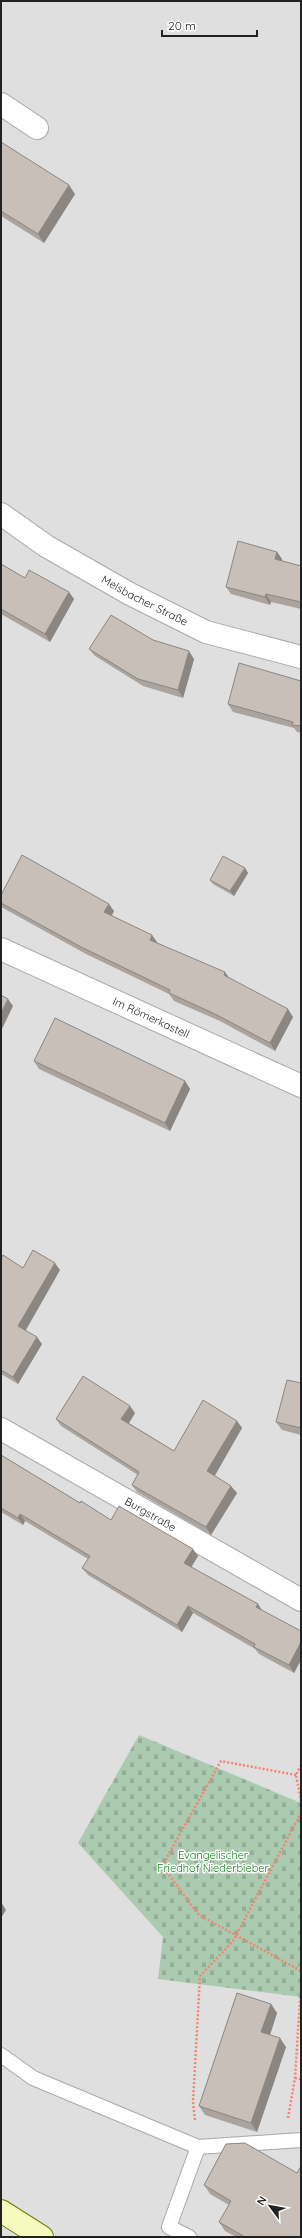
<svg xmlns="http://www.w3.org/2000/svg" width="302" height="2238" viewBox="0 0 302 2238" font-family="Quicksand,sans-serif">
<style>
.residential{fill:#e0dfdf}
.cemetery{fill:url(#cemetery-stones)}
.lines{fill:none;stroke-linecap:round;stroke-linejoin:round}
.service-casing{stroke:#a9a9a9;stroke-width:16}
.minor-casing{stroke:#a9a9a9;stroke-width:24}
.tertiary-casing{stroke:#a9a9a9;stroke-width:24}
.secondary-casing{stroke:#707d05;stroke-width:24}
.path{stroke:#fa8072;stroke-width:2.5;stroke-dasharray:2 2;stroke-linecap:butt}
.service{stroke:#fff;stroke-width:14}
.minor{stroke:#fff;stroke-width:22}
.tertiary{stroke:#fff;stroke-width:22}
.secondary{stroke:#f7fabf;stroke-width:22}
.wall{fill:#aba49e}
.shaded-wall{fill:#8b8681}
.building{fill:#c7bfb8;stroke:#8b8681}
.labels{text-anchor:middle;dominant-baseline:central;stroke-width:3;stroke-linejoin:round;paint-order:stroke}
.street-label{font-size:11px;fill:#222;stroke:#fff}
.park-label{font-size:11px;fill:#0c8416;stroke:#fff}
</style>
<defs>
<pattern id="cemetery-stones" width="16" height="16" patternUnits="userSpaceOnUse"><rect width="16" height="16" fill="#aacbaf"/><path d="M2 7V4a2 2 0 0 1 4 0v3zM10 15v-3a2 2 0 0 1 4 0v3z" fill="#92ae96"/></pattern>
</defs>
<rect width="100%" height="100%" fill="#f2efe9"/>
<path class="residential" d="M1 1H301V2237H1Z"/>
<path class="cemetery" d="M139 1735 301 1803V1997L158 1979 163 1937 78 1843Z"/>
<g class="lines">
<defs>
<path id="service" d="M1 2055 33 2078 198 2147 169 2227 189 2237
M198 2147 301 2140"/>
<g id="minor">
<path d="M1 104 37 128"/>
<path id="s1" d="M1 949 301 1086"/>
<path id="s2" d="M1 1429 301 1600"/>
</g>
<g id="tertiary">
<path id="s3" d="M1 514 46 546 130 594 206 632 301 657"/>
</g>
<path id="secondary" d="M1 2211 42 2237"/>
</defs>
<use href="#service" class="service-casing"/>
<use href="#minor" class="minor-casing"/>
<use href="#tertiary" class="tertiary-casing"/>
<use href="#secondary" class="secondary-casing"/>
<path class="path" d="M301 1765 296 1775 301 1801
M296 1775 221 1761 162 1866 199 1915 301 1971
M295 2078 301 2079
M288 2118 295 2078 301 1985
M195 2120 193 2102 200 1976 233 1941 301 1813"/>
<use href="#service" class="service"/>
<use href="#minor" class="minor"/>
<use href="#tertiary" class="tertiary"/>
<use href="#secondary" class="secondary"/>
</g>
<path class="wall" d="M1 142 75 194 44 243 1 216Z
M277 552 282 559V561L301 566V609L271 602 270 605 231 594 226 587Z
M1 564 25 578 74 599 50 642 1 614Z
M153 640 194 659 183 698 143 686 95 656 89 649Z
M301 681V733L297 732 294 728 233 712 228 704Z
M245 868 248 873 234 896 213 884 210 880Z
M1 895 114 911 112 916 157 943 229 978 293 1017 275 1051 220 1021 174 1001 169 994 86 954 3 908 1 905Z
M34 1061 185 1081 190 1089 170 1131 39 1069Z
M1 1259 23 1268 60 1270 26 1330 42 1344 18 1384 1 1374Z
M301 1383V1435L282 1430 276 1422Z
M135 1413 129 1423 174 1451 237 1421 242 1428 214 1475 237 1493 211 1535 137 1492 132 1485 138 1475 61 1426 56 1419Z
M1 1455 80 1503 111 1520 198 1556 191 1567 258 1604 261 1610 301 1631V1660L294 1673 259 1654 255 1649 193 1613 182 1632 88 1575 82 1568 88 1559 25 1521 23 1525 1 1512Z
M271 2004 277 2013 270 2035 286 2047 257 2132 205 2115 199 2106Z
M204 2185 301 2237H236L225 2231 219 2222 229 2205 210 2194Z"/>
<path class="shaded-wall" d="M69 185 75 194 44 243 38 234Z
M277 552 282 559 280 567 275 559Z
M69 592 74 599 50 642 45 634Z
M266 594 271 602 270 605 265 597Z
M189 651 194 659 183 698 178 690Z
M245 868 248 873 234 896 230 891Z
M109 904 114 911 109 919 104 912Z
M152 935 157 942 155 947 150 940Z
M225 972 230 979 224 975Z
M8 999 13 1006 1 1031V1013Z
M288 1009 293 1017 275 1051 270 1043Z
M185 1081 190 1089 170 1131 165 1123Z
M55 1263 60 1270 24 1333 18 1326Z
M37 1337 42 1344 18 1384 13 1377Z
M130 1406 135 1413 127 1426 121 1419Z
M237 1421 242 1428 213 1479 207 1471Z
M231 1486 237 1493 211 1535 206 1527Z
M20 1514 25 1521 23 1525 18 1518Z
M193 1549 198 1556 189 1571 184 1563Z
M258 1604 263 1612 256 1607Z
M188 1606 193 1613 182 1632 177 1625Z
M301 1642V1660L294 1673 289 1665Z
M1 1902 6 1910 1 1918Z
M271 2004 277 2013 268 2041 261 2032Z
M280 2038 286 2047 257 2132 251 2123Z"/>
<path class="building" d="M1 142 69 185 38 234 1 211Z
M238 541 277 552 275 559 301 566V602L266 594 265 597 226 587Z
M1 564 25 578 29 570 69 592 45 634 1 609Z
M111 615 153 640 189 651 178 690 138 679 89 649Z
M239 663 301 681V726L292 725 293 722 228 704Z
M22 855 109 904 104 912 152 935 150 940 225 972 224 975 288 1009 270 1043 215 1014 169 993 170 990 81 947 1 903V895Z
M223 856 245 868 230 891 210 880Z
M1 995 8 999 1 1013Z
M55 1018 185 1081 165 1123 34 1061Z
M33 1250 55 1263 18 1326 37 1337 13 1377 1 1370V1259L3 1255 23 1268Z
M83 1376 130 1406 121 1419 174 1451 203 1400 237 1421 207 1471 231 1486 206 1527 132 1485 139 1472 56 1419Z
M287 1380 301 1383V1428L276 1422Z
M1 1455 80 1503 81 1501 111 1520 119 1506 193 1549 184 1563 258 1604 256 1607 301 1631V1642L289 1665 254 1647 255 1644 188 1606 177 1625 82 1568 90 1556 20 1514 18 1518 1 1508Z
M237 1993 271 2004 261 2032 280 2038 251 2123 199 2106Z
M245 2143 297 2173 301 2166V2237H245L219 2222 231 2201 204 2185 226 2144Z"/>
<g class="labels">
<g class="street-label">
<text stroke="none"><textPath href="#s3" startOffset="168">Melsbacher Straße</textPath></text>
<text stroke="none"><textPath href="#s1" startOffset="165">Im Römerkastell</textPath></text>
<text stroke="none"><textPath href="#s2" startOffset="172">Burgstraße</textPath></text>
</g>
<g class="park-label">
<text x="213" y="1855">Evangelischer<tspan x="213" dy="13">Friedhof Niederbieber</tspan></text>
</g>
</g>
<rect width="302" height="2238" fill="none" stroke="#222222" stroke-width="4"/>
<g transform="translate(270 2206) rotate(302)" stroke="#ffffff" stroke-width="3" paint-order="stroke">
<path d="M0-3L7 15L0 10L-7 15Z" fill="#222222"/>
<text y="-6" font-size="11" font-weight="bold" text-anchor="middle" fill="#222222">N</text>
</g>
<path d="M162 30v6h95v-6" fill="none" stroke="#222222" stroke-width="2"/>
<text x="168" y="30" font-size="12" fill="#222222" stroke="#ffffff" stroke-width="3" paint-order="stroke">20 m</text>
</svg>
